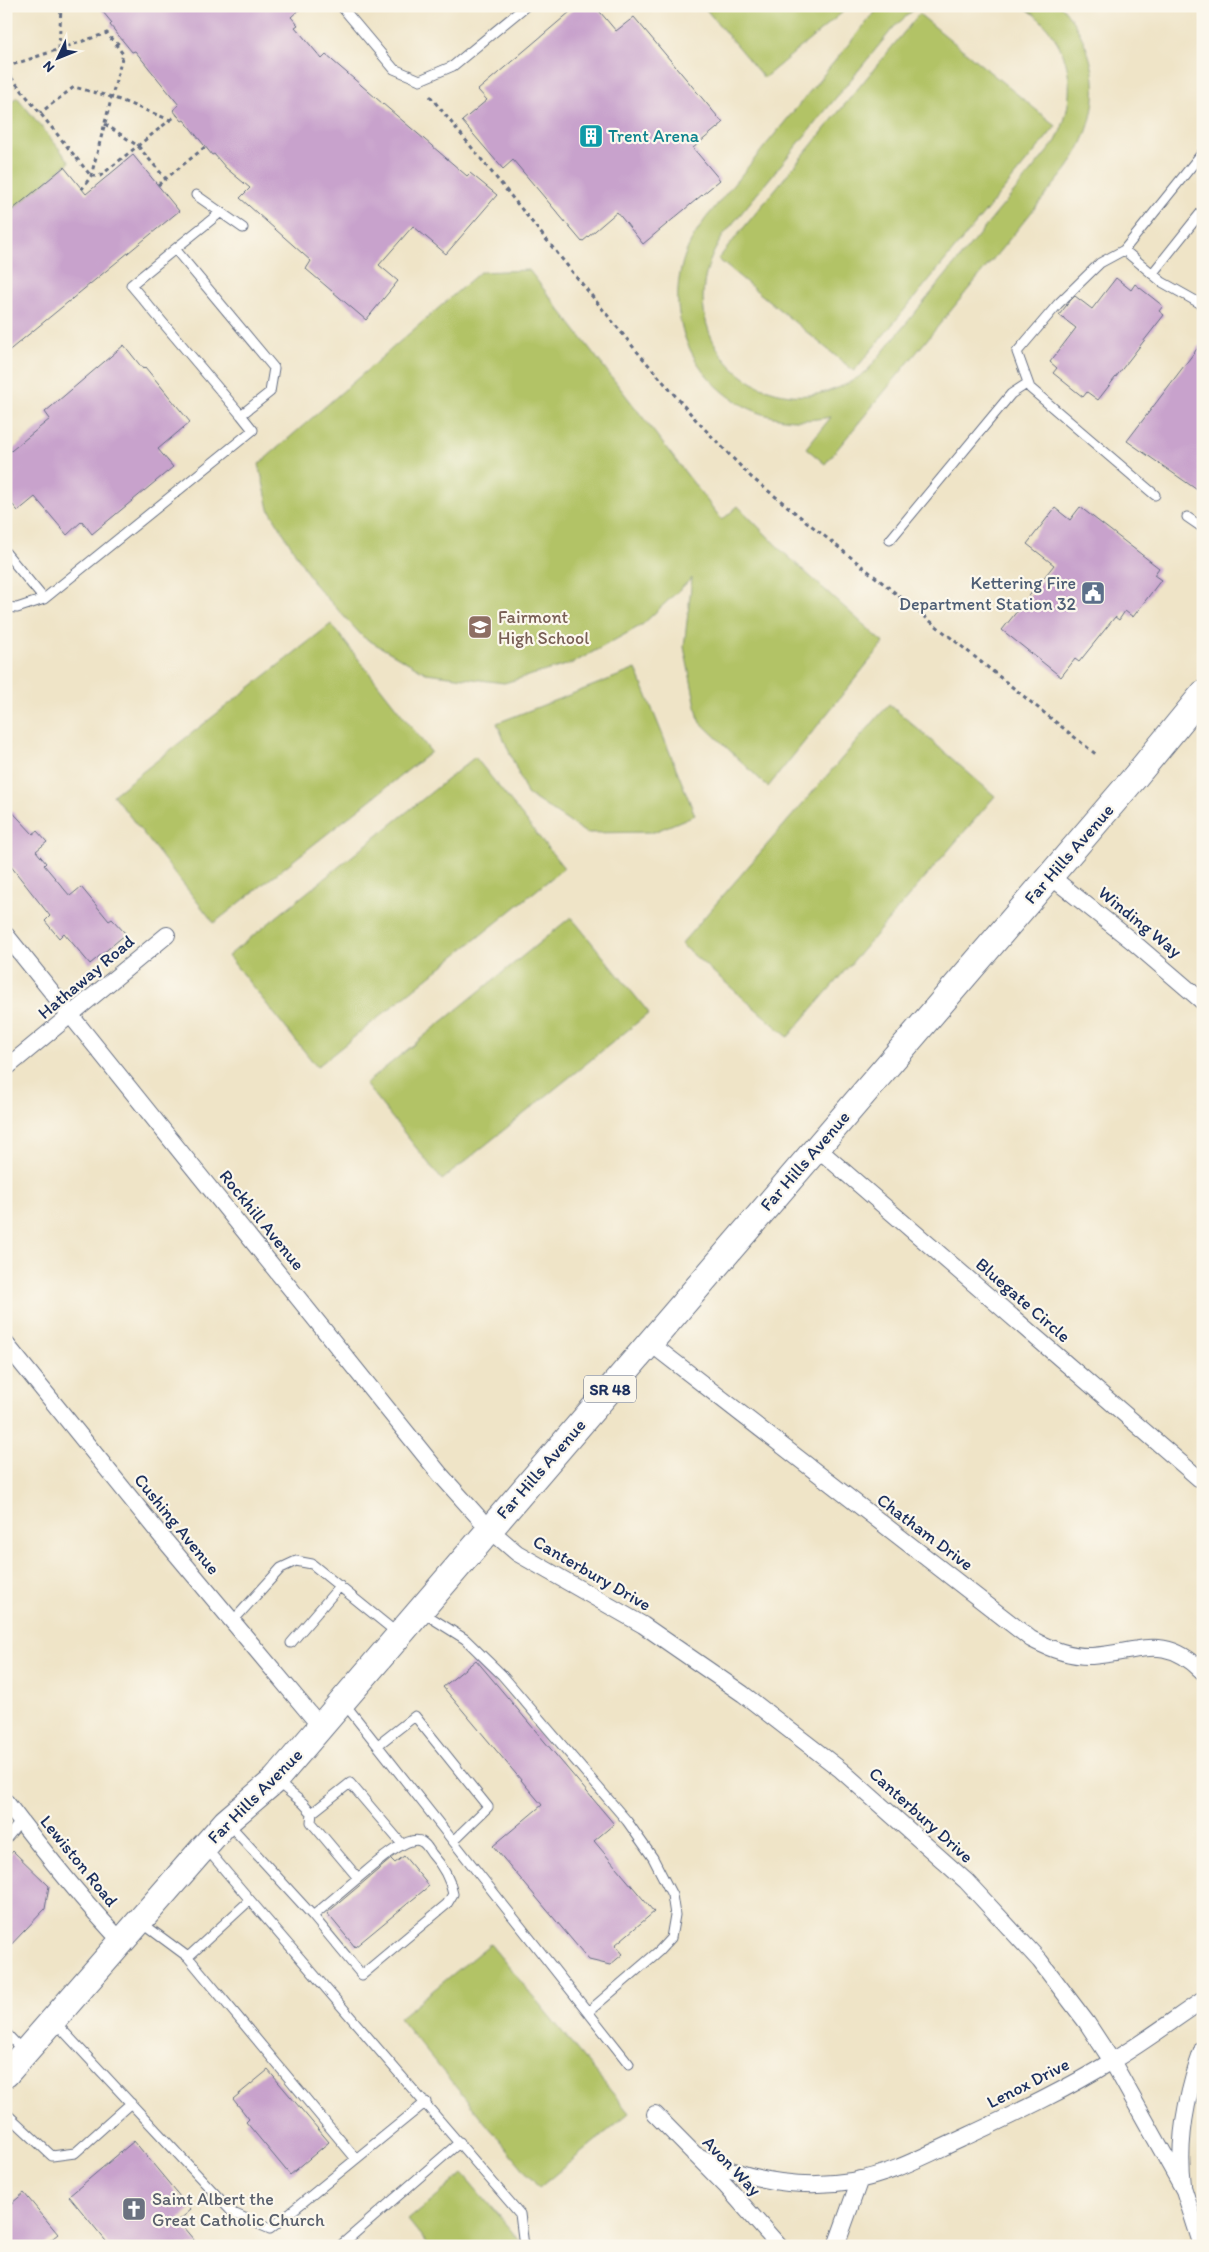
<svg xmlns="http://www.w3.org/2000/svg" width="1209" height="2252" viewBox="0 0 1209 2252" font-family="Itim,sans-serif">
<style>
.green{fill:#b2c366;stroke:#667962}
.building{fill:#c8a2cc}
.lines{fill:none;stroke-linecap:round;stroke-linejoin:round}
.lane-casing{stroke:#656e83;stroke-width:11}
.street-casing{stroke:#656e83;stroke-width:18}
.primary-casing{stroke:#656e83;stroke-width:28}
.path{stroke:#656e83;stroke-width:3;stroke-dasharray:4 4;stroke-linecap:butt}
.lane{stroke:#fff;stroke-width:9}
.street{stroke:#fff;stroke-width:16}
.primary{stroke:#fff;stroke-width:26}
.labels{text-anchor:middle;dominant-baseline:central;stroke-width:4.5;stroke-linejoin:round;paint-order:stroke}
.shield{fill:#fbf7ec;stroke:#5e6b89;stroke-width:1}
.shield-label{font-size:16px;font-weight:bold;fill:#1b2f5e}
.culture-label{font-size:18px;fill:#0d838f;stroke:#fbf7ec;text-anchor:start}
.service-label{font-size:18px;fill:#4e5e75;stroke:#fbf7ec;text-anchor:end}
.education-label{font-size:18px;fill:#785e54;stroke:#fbf7ec;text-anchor:start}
.street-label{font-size:18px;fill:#1b2f5e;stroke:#fbf7ec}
.worship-label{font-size:18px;fill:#5b616d;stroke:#fbf7ec;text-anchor:start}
</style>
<rect width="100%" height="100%" fill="#fbf7ec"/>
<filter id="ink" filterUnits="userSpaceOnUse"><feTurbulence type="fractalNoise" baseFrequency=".02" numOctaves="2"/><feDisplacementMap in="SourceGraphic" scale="10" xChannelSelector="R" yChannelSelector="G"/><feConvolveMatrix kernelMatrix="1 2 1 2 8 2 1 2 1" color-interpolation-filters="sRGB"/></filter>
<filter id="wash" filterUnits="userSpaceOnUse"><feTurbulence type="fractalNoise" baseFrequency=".0096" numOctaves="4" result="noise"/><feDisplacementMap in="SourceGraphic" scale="20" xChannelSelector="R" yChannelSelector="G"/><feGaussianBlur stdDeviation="1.12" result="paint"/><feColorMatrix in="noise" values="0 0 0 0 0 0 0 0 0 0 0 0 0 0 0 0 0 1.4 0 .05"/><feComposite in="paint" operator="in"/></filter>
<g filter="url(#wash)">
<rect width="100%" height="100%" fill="#efe4c7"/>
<path class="green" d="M703 6H850L764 78Z
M880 6H918L894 27 725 233C654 334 770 446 867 371L1056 141C1081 90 1071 39 1023 6H1061L1064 9C1104 61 1104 115 1067 169L825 464 806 448 831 417C812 420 793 422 774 417 709 402 665 335 681 269 685 249 695 234 706 218Z
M919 14 1056 126 854 371 718 259Z
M17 97 70 162 6 215V106Z
M529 270 722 520 738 506 782 551 884 643 768 787 699 721 684 647 692 578 642 625 573 663 504 683 426 673 363 637 314 584 269 509 259 464 480 272Z
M331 624 431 752 214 923 113 795Z
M636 669 695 815 654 832 586 833 527 794 497 723Z
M889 704 995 796 788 1037 681 944Z
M475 757 564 868 317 1067 228 956Z
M571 917 649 1013 442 1180 365 1084Z
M490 1944 629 2113 539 2188 399 2018Z
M463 2174 520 2241 515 2246H429L408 2220Z"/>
<g id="blocks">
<path class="building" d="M98 6H303L291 17 298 25 295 27 322 59 326 55 467 176 470 173 497 195 446 254 413 226 379 265 398 281 366 320 306 269 311 261 240 198 250 188 226 168 214 154 212 155 184 120 182 121 173 110 179 105 135 51 132 52 110 25 112 23Z
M577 6H595L616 31 634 17 723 123 693 148 720 180 643 244 617 212 582 242 513 160 503 169 462 121 487 100 478 90Z
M133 155 179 211 6 353V215L64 167 86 194Z
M1116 278 1131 290 1135 284 1163 306 1159 311 1164 315 1098 400 1087 392 1083 397 1053 373 1057 368 1050 362 1076 328 1059 315 1070 301 1075 296 1092 309Z
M1203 341V494L1127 441Z
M124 345 143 369 145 367 190 422 158 449 173 467 92 534 82 521 67 535 35 497 18 511 6 497V455L50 419 45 412Z
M1080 507 1159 568 1154 575 1161 580 1133 617 1125 611 1119 620 1115 617 1079 662 1075 659 1061 677 1002 630 1054 565 1027 544 1055 508 1070 520Z
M6 805 33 834 37 831 47 842 36 851 46 863 44 865 70 896 81 887 109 921 112 919 126 934 90 964 64 933 59 938 45 921 50 916 6 860Z
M476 1660 614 1824 594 1841 654 1912 615 1945 623 1954 610 1965 589 1960 493 1846 542 1805 443 1687Z
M13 1851 49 1886 45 1909 6 1950V1859Z
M404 1856 429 1886 355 1947 327 1913 391 1859 395 1863Z
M268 2070 329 2142 290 2175 246 2122 249 2119 233 2099Z
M134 2141 191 2210 178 2221 199 2246H110L69 2196Z
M24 2193 58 2234 43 2246H6V2208Z"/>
</g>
</g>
<g filter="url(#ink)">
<use href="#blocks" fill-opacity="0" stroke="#656e83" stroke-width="1"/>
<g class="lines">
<defs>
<path id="lane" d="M341 6 394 69 420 80 453 66 526 6
M196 195 243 228
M175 249 274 368 270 392 241 415 131 285Z
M175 249 221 212
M1124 250 1203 152
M1152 274 1203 210
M1155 495 1030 388 1017 352 1058 304 1100 263 1124 250 1162 282 1203 305
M1187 517 1203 528
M890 540 1011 394 1028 383
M6 553 44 599
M6 607 17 608 44 599 253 430 241 415
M422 1612 465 1639 502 1675 627 1821 653 1858 672 1895 675 1915 671 1938 659 1951 588 2012
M232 1622 281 1568 296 1561 312 1564 397 1633
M291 1643 340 1586
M344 1703 629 2064
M378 1745 415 1716 488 1807 453 1841
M276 1781 303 1803 312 1813 311 1822 358 1878C370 1869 408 1832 422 1842 426 1844 429 1850 432 1854 442 1865 450 1879 453 1894L447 1904 362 1975 313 1916 358 1878
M312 1813 350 1783 402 1844
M227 1822 313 1916
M6 1839 21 1821
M206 1848 250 1900
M142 1923 188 1957 356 2159
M188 1957 250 1900 520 2214 524 2246
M55 2022 233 2213 270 2229 426 2102
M6 2033 23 2051
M6 2113 52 2156 75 2153 131 2103
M340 2246 460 2142"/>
<path id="street" d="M1050 876 1132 941 1203 1002
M6 935 439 1473 489 1529 517 1553 643 1625 743 1694 841 1770 966 1881 1040 1961 1087 2023 1112 2061 1184 2190 1202 2246
M6 1068 167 935
M817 1148 1203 1482
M650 1343 1031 1639C1050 1649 1070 1657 1092 1656 1139 1653 1164 1632 1203 1672
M6 1344 162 1537 320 1726
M6 1802C43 1851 80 1898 122 1942
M655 2114 727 2187 779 2246
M694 2154C744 2180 795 2190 852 2181 890 2175 926 2155 961 2139 1012 2115 1064 2091 1112 2061 1143 2043 1173 2020 1203 2000
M1183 2185C1177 2140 1188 2090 1203 2048
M836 2246 860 2179"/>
<path id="primary" d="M6 2074 226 1822 275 1780 1135 777 1203 694"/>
</defs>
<use href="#lane" class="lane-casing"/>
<use href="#street" class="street-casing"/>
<use href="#primary" class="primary-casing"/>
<path class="path" d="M116 45 121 39
M59 49 61 6
M6 67 107 33 123 54 91 176 82 189
M6 71 91 176H100L170 120 112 97 74 87 40 113
M430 96 634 348 697 421 751 477 1098 756
M170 120 177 115
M105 124 138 146 166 179
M158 185 205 147"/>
<use href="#lane" class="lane"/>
<use href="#street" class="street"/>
<use href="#primary" class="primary"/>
</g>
</g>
<defs>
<symbol id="building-square" viewBox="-11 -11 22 22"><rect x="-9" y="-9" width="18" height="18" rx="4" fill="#0f9aa8" stroke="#fbf7ec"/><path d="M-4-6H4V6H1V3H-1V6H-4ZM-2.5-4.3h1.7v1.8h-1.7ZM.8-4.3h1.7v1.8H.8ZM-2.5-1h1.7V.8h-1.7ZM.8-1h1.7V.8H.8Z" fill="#fff"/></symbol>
<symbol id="civic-square" viewBox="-11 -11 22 22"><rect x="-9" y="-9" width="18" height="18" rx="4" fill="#5c6f8a" stroke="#fbf7ec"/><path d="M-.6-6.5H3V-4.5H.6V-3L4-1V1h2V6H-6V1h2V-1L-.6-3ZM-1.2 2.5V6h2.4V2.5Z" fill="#fff"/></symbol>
<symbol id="school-square" viewBox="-11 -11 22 22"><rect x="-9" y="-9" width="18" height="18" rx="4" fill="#8d6e63" stroke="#fbf7ec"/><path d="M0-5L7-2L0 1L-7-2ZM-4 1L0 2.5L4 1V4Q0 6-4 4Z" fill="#fff"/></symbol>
<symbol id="church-square" viewBox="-11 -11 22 22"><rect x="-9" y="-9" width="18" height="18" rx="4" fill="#6b7280" stroke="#fbf7ec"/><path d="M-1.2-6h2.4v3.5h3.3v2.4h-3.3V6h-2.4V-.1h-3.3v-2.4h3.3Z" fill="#fff"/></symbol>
</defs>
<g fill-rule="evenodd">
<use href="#building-square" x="577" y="122" width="28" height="28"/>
<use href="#civic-square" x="1079" y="579" width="28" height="28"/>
<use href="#school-square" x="466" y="613" width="28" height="28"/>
<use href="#church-square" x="120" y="2195" width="28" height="28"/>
</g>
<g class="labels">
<rect class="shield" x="584" y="1375.5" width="52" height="27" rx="4"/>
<g class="shield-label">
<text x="610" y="1389">SR 48</text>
</g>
<g class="culture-label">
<text x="608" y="136">Trent Arena</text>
</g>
<g class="service-label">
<text x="1076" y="583">Kettering Fire<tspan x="1076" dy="21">Department Station 32</tspan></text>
</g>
<g class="education-label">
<text x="498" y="617">Fairmont<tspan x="498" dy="21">High School</tspan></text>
</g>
<g class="street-label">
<text transform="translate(1069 854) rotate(-49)">Far Hills Avenue</text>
<text transform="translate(1140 922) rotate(39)">Winding Way</text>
<text transform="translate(86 977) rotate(-40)">Hathaway Road</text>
<text transform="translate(805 1161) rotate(-49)">Far Hills Avenue</text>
<text transform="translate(262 1220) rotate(51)">Rockhill Avenue</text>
<text transform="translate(1023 1300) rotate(41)">Bluegate Circle</text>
<text transform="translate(541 1469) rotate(-49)">Far Hills Avenue</text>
<text transform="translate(177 1524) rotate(51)">Cushing Avenue</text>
<text transform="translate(925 1532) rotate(37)">Chatham Drive</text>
<text transform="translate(592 1573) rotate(30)">Canterbury Drive</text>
<text transform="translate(255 1796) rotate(-45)">Far Hills Avenue</text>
<text transform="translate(921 1815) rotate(42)">Canterbury Drive</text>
<text transform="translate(79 1861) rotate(51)">Lewiston Road</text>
<text transform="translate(1028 2083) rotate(-27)">Lenox Drive</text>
<text transform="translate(732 2166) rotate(46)">Avon Way</text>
</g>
<g class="worship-label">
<text x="152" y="2199">Saint Albert the<tspan x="152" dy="21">Great Catholic Church</tspan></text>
</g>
</g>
<rect width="1209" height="2252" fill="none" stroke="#fbf7ec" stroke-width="25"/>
<g transform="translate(58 58) rotate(227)" stroke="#fbf7ec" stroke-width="4" paint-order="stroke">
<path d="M0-4L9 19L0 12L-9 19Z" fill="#1b2f5e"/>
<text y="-8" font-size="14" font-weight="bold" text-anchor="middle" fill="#1b2f5e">N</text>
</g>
</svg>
